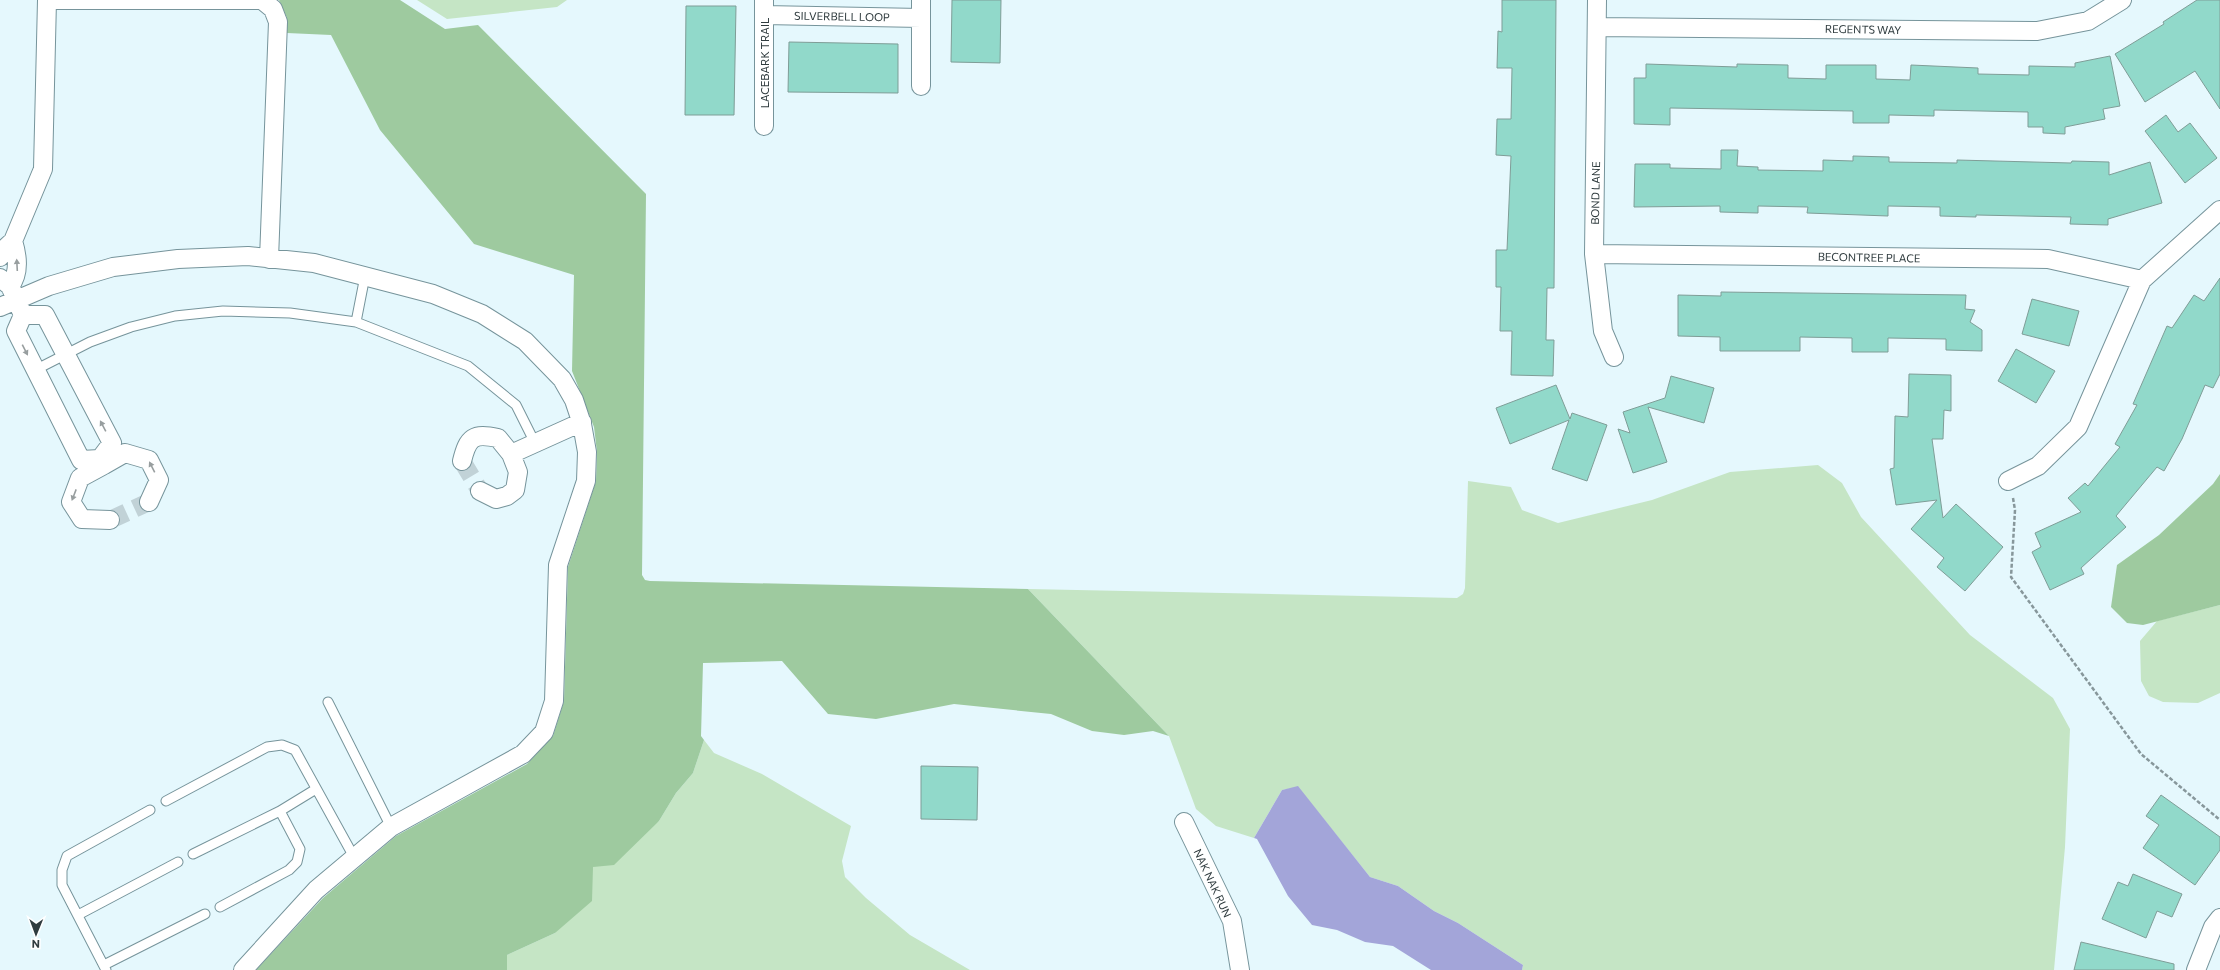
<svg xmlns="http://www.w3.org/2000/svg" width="2220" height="970" viewBox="0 0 2220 970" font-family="Commissioner,sans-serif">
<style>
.green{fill:#c5e5c5}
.forest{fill:#9eca9f}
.water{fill:#a3a5d9}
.building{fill:#91d9ca;stroke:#7f9d97}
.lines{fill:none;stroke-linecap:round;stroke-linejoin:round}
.minor-tunnel{stroke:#c1d2d7;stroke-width:18;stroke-dasharray:18 9;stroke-linecap:butt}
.service-casing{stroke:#76949b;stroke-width:11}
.minor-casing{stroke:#76949b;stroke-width:20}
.path{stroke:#87979b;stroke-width:2.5;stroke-dasharray:4 2;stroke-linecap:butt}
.service{stroke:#fff;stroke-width:9}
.minor{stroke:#fff;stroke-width:18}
.oneway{fill:#989e9f}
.labels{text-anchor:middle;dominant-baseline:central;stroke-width:4;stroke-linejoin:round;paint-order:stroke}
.street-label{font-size:11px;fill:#303c3f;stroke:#fff}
</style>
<rect width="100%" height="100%" fill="#e5f8fd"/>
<path class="green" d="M417 0H567L557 7 447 19Z
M1818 465 1842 483 1861 517 1970 635 2053 698 2070 729 2065 847 2054 970H1522L1523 965 1458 923 1434 911 1398 886 1370 877 1298 787 1282 790 1254 838 1216 826 1196 809 1169 736 1028 589 1457 598 1463 594 1465 588 1468 481 1511 487 1522 510 1558 523 1652 500 1730 472Z
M2220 605V693L2198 703 2163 702 2149 696 2141 681 2140 641 2157 621Z
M704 740 714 753 762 774 851 826 842 861 845 877 866 898 910 935 970 970H507V955L555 933 593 867 659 821 676 793 693 773Z"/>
<path class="forest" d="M279 0H400L445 29 478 25 646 194 642 575 645 580 650 581 1028 589 1169 736 1153 731 1124 735 1092 731 1051 714 954 704 876 719 828 714 782 661 703 663 701 736 704 740 693 773 676 793 659 821 614 865 593 867 592 901 555 933 507 955V970H256L323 898 396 836 527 764 553 736 564 701 568 567 596 481 597 452 594 427 572 371 574 275 474 244 380 130 331 35 287 33V18Z
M2220 474V605L2143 625 2127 623 2111 607 2117 565 2159 535 2213 484Z"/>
<path class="water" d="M1298 786 1370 877 1398 886 1434 911 1458 923 1523 965 1522 970H1431L1393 946 1365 942 1337 930 1312 925 1288 896 1257 839 1254 838 1282 790Z"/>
<path class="building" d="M952 0H1001L1000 63 951 62Z
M1502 0H1556L1554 288H1547L1546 340H1554L1553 376 1511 375 1512 331H1500L1501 287H1496V250H1507L1511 156 1496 155 1497 119H1511L1512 68H1497L1498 31 1502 32Z
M2197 0H2220V109L2195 71 2145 102 2115 54 2164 24 2163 22Z
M686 6H736L734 115H685Z
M789 42 898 44V93L788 92Z
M2110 56 2120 106 2103 109 2105 119 2065 127V134L2043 133V127H2028V112L1934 110V116L1889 115V123H1853V111L1670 108V125L1634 124V78H1646V64L1737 67V64L1788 65V78L1826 79V65H1876V79L1910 80 1911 65 1978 68V74L2029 75V66L2075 67V63Z
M2166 115 2178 132 2190 123 2217 158 2185 183 2145 131Z
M1721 150H1738L1737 166 1758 167V170L1823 171V160L1853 161V156L1889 157V162L1957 163V160L2071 163 2072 161 2109 162V175L2150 162 2162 203 2108 219V225L2070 224 2071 217 1976 215V217L1940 216V207L1888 206V216L1807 213 1808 207 1758 206V213L1720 212V206L1634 207 1635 164H1670V168L1721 169Z
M2220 278V374L2213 388 2205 385 2182 439 2164 471 2157 467 2116 516 2126 527 2081 568 2084 574 2050 590 2032 552 2041 547 2035 533 2081 512 2068 498 2085 483 2088 486 2120 447 2115 444 2137 405 2133 404 2167 326 2172 328 2194 295 2204 301Z
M1721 292 1966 295 1965 309 1975 310 1970 322 1982 330V351L1946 350V339L1888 338V352H1852V338L1800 337V351H1720V337L1678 336V295L1721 296Z
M2032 299 2079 311 2069 346 2022 334Z
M2016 349 2055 371 2036 403 1998 381Z
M1909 374 1951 375V411L1944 410 1943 439H1932L1943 518 1956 504 2003 547 1965 591 1937 567 1944 558 1911 529 1937 500 1896 505 1890 469 1894 468 1895 416 1908 417Z
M1671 376 1714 388 1704 423 1648 407 1667 462 1633 473 1618 429 1630 433 1623 412 1665 398Z
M1556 385 1570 419 1572 413 1607 425 1587 481 1552 469 1569 420 1510 444 1496 408Z
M921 766 978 767 977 820 921 819Z
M2161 795 2220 837V850L2195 885 2143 848 2159 825 2146 816Z
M2133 874 2182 894 2172 917 2157 911 2146 938 2102 919 2118 882 2128 886Z
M2081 942 2174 964V970H2074Z"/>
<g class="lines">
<path class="minor-tunnel" d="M462 461 480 491
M110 520 149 502"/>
<defs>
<path id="service" d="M356 322 365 276
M35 370 90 342 131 327 175 316 223 311 290 313 356 322 468 366 516 405 535 443
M328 702 391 827
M166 801 267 747 282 745 295 750 354 857
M193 854 280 811
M220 907 289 870 297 862 300 849 280 811 316 789
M78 915 178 862
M104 965 205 914
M106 970 62 885V870L67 856 150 810"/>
<path id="minor" d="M764 0V126
M921 0V86
M1597 0 1594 254 1603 331 1614 357
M764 15 921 18
M1597 27 2037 31 2088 21 2122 0
M1594 254 2048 259 2142 280 2220 210
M0 257 1 252 13 241 43 169 47 0H262L273 9 278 22 269 259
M0 278 10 286 23 315 16 331 81 460 100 459 112 443 45 315H23
M10 286C20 273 18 257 13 241
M0 307 49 286 113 267 178 259 248 256 314 263 433 294 482 314 525 341 562 379 574 400 582 424 587 452 586 481 558 565 554 701 544 732 523 754 391 827 316 890 243 970
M100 459 104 465 80 478 71 502 82 519 110 520
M462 461C468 437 473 433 498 438L511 454 582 422
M104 465 125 453 149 460 159 480 149 502
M2008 481 2038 466 2078 427 2142 280
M480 491 496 499 507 496 515 490 518 472 511 454
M1184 822 1232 921 1240 970
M2196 970 2213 927 2220 918"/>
</defs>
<use href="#service" class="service-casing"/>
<use href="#minor" class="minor-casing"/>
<path class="path" d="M2013 498 2015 510 2011 577 2141 754 2220 820"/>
<use href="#service" class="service"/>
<use href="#minor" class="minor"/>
</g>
<defs><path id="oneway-solid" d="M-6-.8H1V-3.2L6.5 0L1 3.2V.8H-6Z"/></defs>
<g class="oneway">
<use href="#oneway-solid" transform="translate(17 265) rotate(-93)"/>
<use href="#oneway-solid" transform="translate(25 350) rotate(63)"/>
<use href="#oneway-solid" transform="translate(103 426) rotate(-118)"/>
<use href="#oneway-solid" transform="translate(152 467) rotate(-117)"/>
<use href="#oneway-solid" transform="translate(74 495) rotate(111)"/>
</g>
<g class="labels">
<g class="street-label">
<text transform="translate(842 16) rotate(1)">SILVERBELL LOOP</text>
<text transform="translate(1863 29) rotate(1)">REGENTS WAY</text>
<text transform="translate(764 63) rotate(-90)">LACEBARK TRAIL</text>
<text transform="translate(1595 193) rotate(-89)">BOND LANE</text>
<text transform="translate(1869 257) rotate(1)">BECONTREE PLACE</text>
<text transform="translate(1213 883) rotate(65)">NAK NAK RUN</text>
</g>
</g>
<g transform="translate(36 934) rotate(181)" stroke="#ffffff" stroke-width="3" paint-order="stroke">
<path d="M0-3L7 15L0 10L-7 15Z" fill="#303c3f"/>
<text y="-6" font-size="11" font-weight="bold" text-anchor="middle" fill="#303c3f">N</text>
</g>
</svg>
